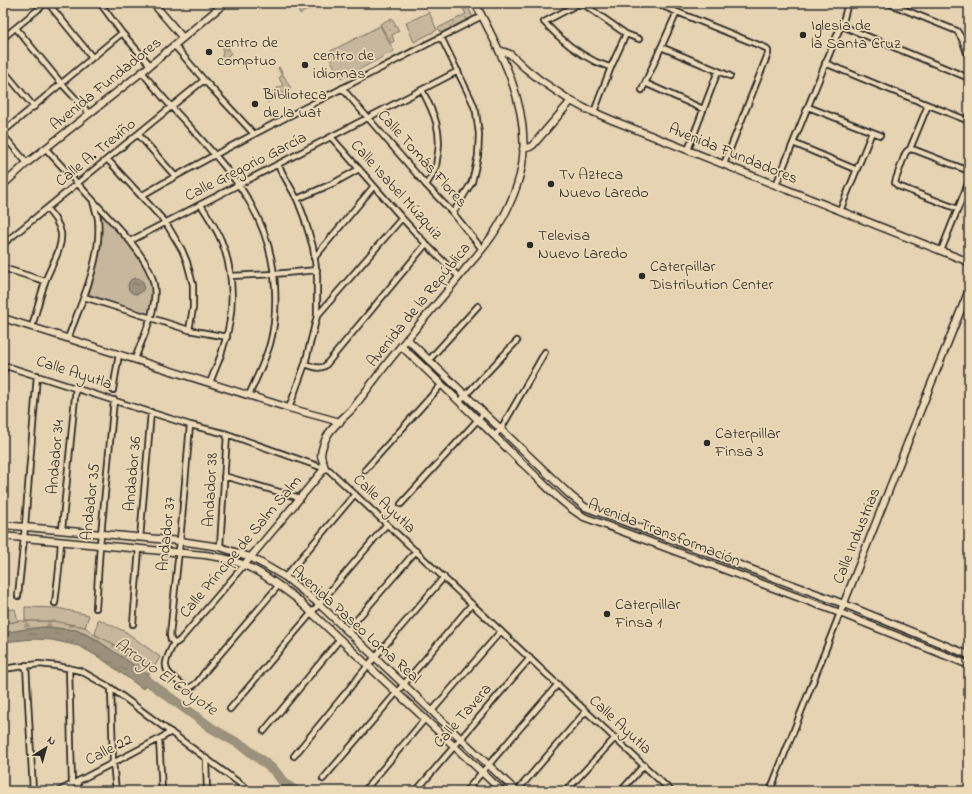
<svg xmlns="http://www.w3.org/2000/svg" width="972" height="794" viewBox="0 0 972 794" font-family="'Indie Flower',sans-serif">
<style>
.grass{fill:url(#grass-dots);stroke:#797164}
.forest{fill:url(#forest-firs);stroke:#797164}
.green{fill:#c7b79c;stroke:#797164}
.water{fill:url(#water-ripples);stroke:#6e685c}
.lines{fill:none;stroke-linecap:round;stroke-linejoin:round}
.river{stroke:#9b917c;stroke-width:10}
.street-casing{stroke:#2b2b2b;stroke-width:8}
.secondary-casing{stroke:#2b2b2b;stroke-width:9}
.street{stroke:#eddab7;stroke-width:4.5}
.secondary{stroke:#eddab7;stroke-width:6}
.poi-dot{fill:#2b2b2b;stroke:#eddab7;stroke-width:1.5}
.labels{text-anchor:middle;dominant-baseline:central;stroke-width:3.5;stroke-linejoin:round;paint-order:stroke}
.poi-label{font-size:16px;fill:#2b2b2b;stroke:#eddab7;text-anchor:start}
.street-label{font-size:16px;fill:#2b2b2b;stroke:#eddab7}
.water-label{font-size:17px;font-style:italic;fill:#47443f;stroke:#eddab7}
</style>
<defs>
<pattern id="grass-dots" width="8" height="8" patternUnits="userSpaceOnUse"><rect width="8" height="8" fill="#c7b79c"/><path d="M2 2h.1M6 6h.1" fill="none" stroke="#a2957f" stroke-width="1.8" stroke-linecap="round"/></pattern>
<pattern id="forest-firs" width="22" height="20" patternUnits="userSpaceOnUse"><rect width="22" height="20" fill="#c7b79c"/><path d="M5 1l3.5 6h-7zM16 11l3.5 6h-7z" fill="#a2957f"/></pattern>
<pattern id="water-ripples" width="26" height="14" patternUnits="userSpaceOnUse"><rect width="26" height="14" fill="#9b917c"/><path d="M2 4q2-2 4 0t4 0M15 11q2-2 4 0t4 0" fill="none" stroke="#7f7766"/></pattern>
</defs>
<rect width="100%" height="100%" fill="#e5d3b1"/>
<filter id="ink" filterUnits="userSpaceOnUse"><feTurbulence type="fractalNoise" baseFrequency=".025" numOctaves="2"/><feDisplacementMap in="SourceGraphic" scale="8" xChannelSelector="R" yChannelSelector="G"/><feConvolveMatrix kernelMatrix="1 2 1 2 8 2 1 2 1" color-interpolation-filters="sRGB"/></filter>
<g filter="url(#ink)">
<path class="grass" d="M294 3H319L300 14Z
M460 3H466L473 17 441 33 438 28 466 14Z
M392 18 399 31 392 35 394 41 391 43 380 24Z
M224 39 231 53 222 62 220 60C224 53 224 48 220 42Z"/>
<path class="forest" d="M18 621H54L85 627 95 635 115 644 119 648 152 671 148 675 94 638 76 630 45 627 27 629 3 633V624Z"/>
<path class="green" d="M429 12 437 30 414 42 406 23Z
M380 26 394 51 341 79 327 53Z
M279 67 291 89 267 102 264 96 283 85 279 78 282 76 278 68Z
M94 203 142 257 154 287 151 317 89 294 98 257 99 240Z
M25 607 57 608 89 615 85 627 54 621H25Z
M15 609 18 621 3 624V610Z
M98 619 126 632 160 657 152 671 119 648 114 644 95 635Z"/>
<path class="water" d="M128 286a8 8 0 1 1 16 0a8 8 0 1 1-16 0Z
M45 627 76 630 94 638 151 677 143 689 102 659 79 646 52 640 33 639 3 642V633L27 629Z"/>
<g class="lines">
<path class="river" d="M138 674 213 729 243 746 275 771 283 782 295 791"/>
<defs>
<path id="street" d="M48 3 92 57
M100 3 122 33 150 65
M580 3 544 22C559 38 577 53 596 62 601 64 606 66 611 67
M582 3 626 34 639 39
M655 3 766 48 768 51V54L724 164
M888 3 957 31 962 39 969 58
M840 25 969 78
M16 28 61 83 89 113
M441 37 472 101 476 112 479 134 478 156 472 182 453 213
M3 38 46 3
M174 45 204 80 254 134
M661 47 730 76
M825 63 878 85 969 121
M3 70 34 107
M142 72C157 91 173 109 190 127 235 177 271 216 275 287 276 306 275 326 270 344 265 361 256 379 249 395
M645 83 703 109
M342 88 426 185 453 213 482 249
M422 90C434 113 443 132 437 159 437 163 436 167 434 171 432 176 429 180 426 185
M642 90 677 12
M928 105 910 149 907 151 905 154 896 179 895 183 898 186 958 209
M808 107 880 135
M594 112 611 67 626 34
M3 132 122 33
M138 134 175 176
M3 135 27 163
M331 137 402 218 426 244 459 277
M793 143 857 170
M46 149 130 241C140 254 151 268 154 285 158 310 143 336 135 359
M910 149 915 150 969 171
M688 150 718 71
M108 160 166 223 182 250 187 262 193 285V308L189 330
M278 165 297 199 304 217 313 247 317 275V316L305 364 289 408
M776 185 844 18 848 3
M141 196C197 163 254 134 312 104 369 74 425 45 482 16
M297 199 334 183 359 169
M201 205C208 216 216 228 221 240 235 274 235 314 223 348 220 360 214 371 210 383
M840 211 872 132
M130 241 458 71
M3 244 204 80
M941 251 969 181
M314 258 374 186
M3 268 45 281
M231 276 274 274 317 270
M84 297 189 330 227 337
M317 316 402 218
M32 327C36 312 40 297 45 282 50 267 63 249 61 233 59 223 53 216 47 209
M68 338C82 301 102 259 98 219 97 213 94 207 93 201
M429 360 478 306
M305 364C311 366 319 370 325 366L426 244
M3 365 190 425 227 434 329 470 671 791
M3 374 4 365
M113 390 119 354
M460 401 517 341
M190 425 180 541 170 635 171 640 174 643H176L180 640 244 565
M494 436 501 429 545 352
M365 470 442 384
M224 476 300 498
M401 504 484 413
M62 530 76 387
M140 538 151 412
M220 547 227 434
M285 577 355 494
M18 596 24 538 37 375
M55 603 59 569 61 542
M96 608 100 545 114 400
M133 624 139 549
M347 631 416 551
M174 643C171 649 167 656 166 663 164 674 180 683 188 688 196 686 200 679 204 673L279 585
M26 665 33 791
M69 668 72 785
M3 669 39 664 57 666 81 671 111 688 250 791
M111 688 113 762 116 791
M230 709 387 524
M432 711 501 631
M264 731 340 639
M159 739 162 791
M294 756 375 657 444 577
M206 759 207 791
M323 779 472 604
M78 781V791
M59 791 159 739 171 732
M364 791 425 719
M416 791 530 658
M466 791 558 684
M517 791 586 711
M566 791 615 738
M621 791 644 765
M770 791 840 613"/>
<path id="secondary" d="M153 3 183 38
M499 50 510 54 525 68 540 80 571 101 584 108 612 120 969 262
M523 149 530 147 533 145 571 101
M3 185 27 163 142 72 225 3
M3 318 289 408 340 422
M407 339 484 413 570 495 585 507 844 604 969 655
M401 346C442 384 482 424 522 463 541 480 562 505 584 517L840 613 969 665
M3 525 180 541 220 547 250 557 263 564 285 577 319 604 516 791
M3 536 205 555C211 556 217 557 223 558 251 564 275 582 297 599L502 791
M244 565 300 498 325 468C324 464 322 460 321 456 321 449 325 439 329 433 336 423 346 416 354 407 370 386 385 365 402 345 423 319 446 294 466 268 476 257 486 245 494 233 508 211 521 182 523 157 528 102 500 50 475 3
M842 608 921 409 969 290"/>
</defs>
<use href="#street" class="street-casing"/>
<use href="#secondary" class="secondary-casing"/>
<use href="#street" class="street"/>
<use href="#secondary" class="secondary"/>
</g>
</g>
<g class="poi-dot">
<circle cx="803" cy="35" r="4"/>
<circle cx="209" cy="52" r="4"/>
<circle cx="305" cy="65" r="4"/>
<circle cx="255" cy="104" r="4"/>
<circle cx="551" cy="184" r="4"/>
<circle cx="530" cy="245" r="4"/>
<circle cx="642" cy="276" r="4"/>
<circle cx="707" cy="443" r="4"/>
<circle cx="607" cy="614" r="4"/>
</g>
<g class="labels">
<g class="poi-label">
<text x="811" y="26">Iglesia de<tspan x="811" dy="18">la Santa Cruz</tspan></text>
<text x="217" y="43">centro de<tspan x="217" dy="18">comptuo</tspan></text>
<text x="313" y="56">centro de<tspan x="313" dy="18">idiomas</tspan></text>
<text x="263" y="95">Biblioteca<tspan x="263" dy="18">de la uat</tspan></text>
<text x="559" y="175">Tv Azteca<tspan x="559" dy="18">Nuevo Laredo</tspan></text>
<text x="538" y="236">Televisa<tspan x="538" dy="18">Nuevo Laredo</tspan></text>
<text x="650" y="267">Caterpillar<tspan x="650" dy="18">Distribution Center</tspan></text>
<text x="715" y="434">Caterpillar<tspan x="715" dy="18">Finsa 3</tspan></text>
<text x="615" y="605">Caterpillar<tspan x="615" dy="18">Finsa 1</tspan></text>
</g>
<g class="street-label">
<text transform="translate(106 84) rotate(-39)">Avenida Fundadores</text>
<text transform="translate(96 153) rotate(-39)">Calle A. Treviño</text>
<text transform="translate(733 154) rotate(22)">Avenida Fundadores</text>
<text transform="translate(422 159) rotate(48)">Calle Tomás Flores</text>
<text transform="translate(246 167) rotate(-27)">Calle Gregorio García</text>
<text transform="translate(396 190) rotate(48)">Calle Isabel Múzquiz</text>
<text transform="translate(419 305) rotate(-51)">Avenida de la República</text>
<text transform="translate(74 373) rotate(18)">Calle Ayutla</text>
<text transform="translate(56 457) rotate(-85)">Andador 34</text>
<text transform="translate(133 474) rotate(-85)">Andador 36</text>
<text transform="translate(211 490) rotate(-87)">Andador 38</text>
<text transform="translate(91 502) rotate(-84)">Andador 35</text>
<text transform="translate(384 504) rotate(43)">Calle Ayutla</text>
<text transform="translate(664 533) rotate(21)">Avenida Transformación</text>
<text transform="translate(167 534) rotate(-84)">Andador 37</text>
<text transform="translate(857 536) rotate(-68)">Calle Industrias</text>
<text transform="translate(241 547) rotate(-50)">Calle Príncipe de Salm Salm</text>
<text transform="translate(356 625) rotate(42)">Avenida Paseo Loma Real</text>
<text transform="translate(463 716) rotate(-49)">Calle Tavera</text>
<text transform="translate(620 725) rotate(43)">Calle Ayutla</text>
<text transform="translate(109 750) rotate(-27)">Calle 22</text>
</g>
<g class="water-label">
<text transform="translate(166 677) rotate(35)">Arroyo El Coyote</text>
</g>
</g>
<rect width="972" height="794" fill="none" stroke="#eddab7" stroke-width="16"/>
<rect x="8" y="8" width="956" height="778" fill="none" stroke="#2b2b2b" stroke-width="1.5" filter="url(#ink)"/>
<g transform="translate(46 748) rotate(37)" stroke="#eddab7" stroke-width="3" paint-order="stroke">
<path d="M0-3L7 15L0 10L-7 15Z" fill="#2b2b2b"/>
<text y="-6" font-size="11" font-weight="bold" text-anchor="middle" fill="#2b2b2b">N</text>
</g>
</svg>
